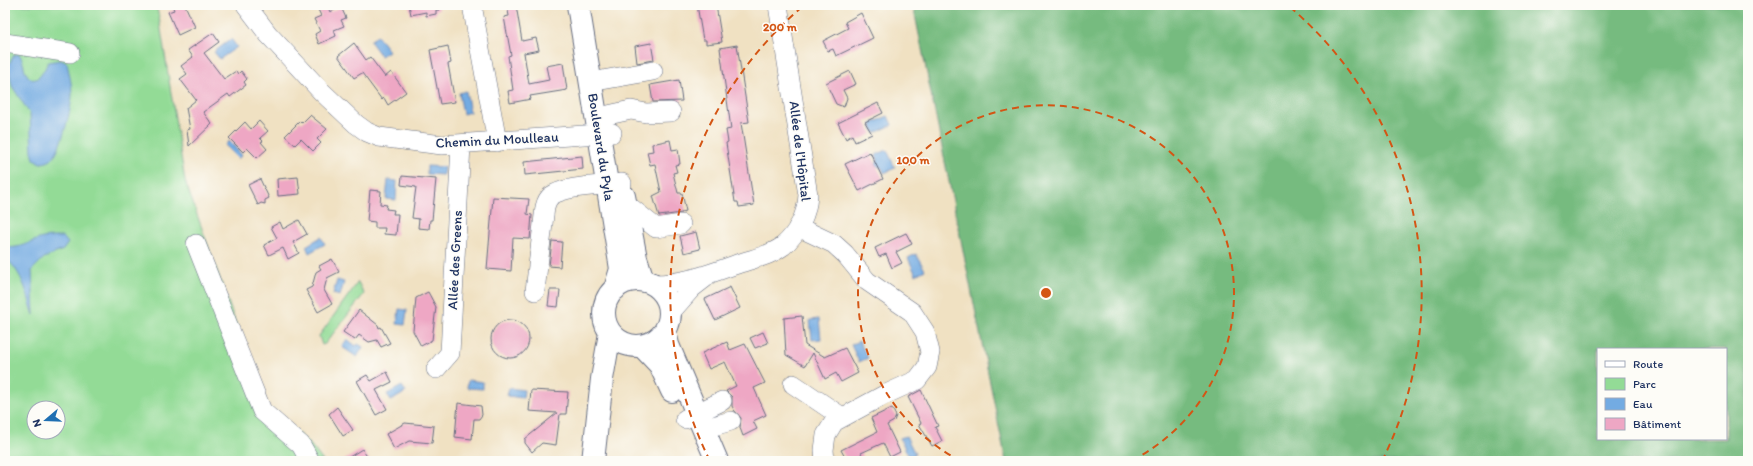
<svg xmlns="http://www.w3.org/2000/svg" width="1753" height="466" viewBox="0 0 1753 466" font-family="Itim,sans-serif">
<style>
.green{fill:#93db96;stroke:#57857a;fill-rule:evenodd}
.forest{fill:#76bb7f;stroke:#48756e;fill-rule:evenodd}
.water{fill:#73abe2;stroke:#476da0}
.building{fill:#eea7c4}
.lines{fill:none;stroke-linecap:round;stroke-linejoin:round}
.minor-casing{stroke:#666d81;stroke-width:20}
.major-casing{stroke:#666d81;stroke-width:24}
.minor{stroke:#fff;stroke-width:19}
.major{stroke:#fff;stroke-width:22}
.ring{fill:none;stroke:#d45514;stroke-width:2;stroke-dasharray:7 5}
.labels{text-anchor:middle;dominant-baseline:central;stroke-width:3;stroke-linejoin:round;paint-order:stroke}
.street-label{font-size:14px;fill:#1b2f5e;stroke:#fdfcf7}
.centre{fill:#d45514;stroke:#fdfcf7;stroke-width:2}
.ring-label{font-size:12px;text-anchor:middle;font-weight:bold;fill:#d45514;stroke:#fdfcf7;stroke-width:3;stroke-linejoin:round;paint-order:stroke}
</style>
<rect width="100%" height="100%" fill="#fdfcf7"/>
<filter id="ink" filterUnits="userSpaceOnUse"><feTurbulence type="fractalNoise" baseFrequency=".025" numOctaves="2"/><feDisplacementMap in="SourceGraphic" scale="8" xChannelSelector="R" yChannelSelector="G"/><feConvolveMatrix kernelMatrix="1 2 1 2 8 2 1 2 1" color-interpolation-filters="sRGB"/></filter>
<filter id="wash" filterUnits="userSpaceOnUse"><feTurbulence type="fractalNoise" baseFrequency=".012" numOctaves="4" result="noise"/><feDisplacementMap in="SourceGraphic" scale="16" xChannelSelector="R" yChannelSelector="G"/><feGaussianBlur stdDeviation="0.9" result="paint"/><feColorMatrix in="noise" values="0 0 0 0 0 0 0 0 0 0 0 0 0 0 0 0 0 1.4 0 .05"/><feComposite in="paint" operator="in"/></filter>
<g filter="url(#wash)">
<rect width="100%" height="100%" fill="#f0e1c2"/>
<path class="green" d="M5 5H156L159 17 185 181 265 405 310 444 323 461H5ZM34 408H58V432H34Z
M358 282 364 294 325 344 322 345 319 336Z"/>
<path class="forest" d="M913 5H1273L1310 12 1311 5H1748V461H1006ZM1598 349H1726V439H1598Z"/>
<path class="water" d="M377 35 389 51 381 56 370 41Z
M231 39 237 47 220 59 214 52Z
M19 54C24 60 23 70 28 76 37 87 45 69 48 62L61 60 67 63C69 73 72 84 72 94 72 107 61 151 51 160 48 162 44 163 40 163L34 159 32 152 30 114 12 86 8 66 14 55Z
M466 91 470 112 463 114 459 93Z
M888 116 892 125 875 133 871 124Z
M229 141 242 155 238 159 225 145Z
M887 150 895 168 884 173 882 168 876 165 878 160 876 155Z
M427 166 444 167 443 175 427 174Z
M388 180 397 181 396 200 386 199Z
M63 237 68 243 63 250 44 258 32 270 34 315C27 295 23 272 5 258V247C19 250 30 241 43 238 49 237 56 237 63 237Z
M321 237 325 244 309 253 306 246Z
M916 254 925 270 916 275 908 258Z
M337 280 344 282 340 296 333 294Z
M399 309 407 310 405 325 397 324Z
M819 319 821 339 812 340 810 320Z
M347 339 356 346 358 344 363 347 357 357 342 347Z
M859 341 868 358 859 362 851 345Z
M468 380 483 382V389L467 388Z
M402 386 406 392 391 401 387 394Z
M509 388 524 390 523 398 507 396Z
M906 436 915 454 909 457 900 438Z"/>
<g id="blocks">
<path class="building" d="M172 5H185L195 27 178 35 168 12 174 10Z
M316 5H327L330 12 341 7 346 18 341 20 344 26 334 30 336 36 319 44 315 34 320 31 314 19 321 16Z
M409 5H438L439 10H436V14L426 16V12L411 15Z
M507 5H516L522 41 536 38 539 50 524 53 529 84 549 80 546 66 563 63 567 90 530 96 531 99 510 103 508 91 513 90 508 56 511 55 504 17 509 16Z
M697 5H716L722 42 706 44V40H703Z
M861 13 873 38 836 56 833 49 828 51 823 41 848 28 845 22Z
M213 33 219 42 204 53 224 79 236 71 238 74 241 71 247 79 244 82 246 85 230 97 228 94 203 112 212 124 189 146 187 130 190 129 186 108 196 100 180 79 187 74 181 66 193 57 188 50Z
M354 43 366 60 370 57 385 77 391 72 406 92 388 105 384 98 382 100 362 73 354 78 338 56Z
M651 43 654 60 637 63 635 46Z
M737 45 749 122 741 123 754 205 739 207 738 202H735L726 143 728 142 726 130 731 129 720 48Z
M448 46 451 63 448 64 455 102 440 104 430 50Z
M850 71 856 84 843 90 847 98 844 107 836 104 826 83Z
M679 80 682 101 653 102 650 85Z
M878 103 883 113 865 122 872 134 855 142 852 135 846 139 838 123Z
M310 115 327 129 317 139 321 143 313 151 301 139 295 145 285 136 300 121 302 123Z
M259 121 268 131 260 138 263 141 261 142 267 149 257 158 247 148 243 152 229 138 245 122 251 129Z
M670 140 672 150 678 149 680 164 675 165 677 172 673 173 678 193H682L686 211 682 212V213L659 216 653 196 661 192 655 164 650 165 647 152 653 151 652 144Z
M870 152 883 179 859 191 845 164Z
M582 156 583 169 525 175 524 162Z
M402 176 436 179 432 220H430L429 229 418 228 419 219 412 218 416 187 401 185Z
M298 177 300 194 278 196 277 179Z
M260 179 269 198 265 200V204L261 203 258 205 248 185Z
M370 190 381 191 380 204 387 205 386 209 394 210 393 214H398L396 235 384 234 385 228H375V222L367 221Z
M493 197 529 199 527 214 532 215 530 239 513 238 511 271 487 269Z
M299 220 307 234 293 242 299 253 288 259 283 248 269 255 264 245 277 238 271 227 280 222 283 229Z
M696 232 700 249 684 253 680 236Z
M906 233 912 244 896 252 902 263 892 268 886 254 879 257 875 248Z
M552 241 562 242 560 267 549 266Z
M332 259 339 272 327 278 324 290 332 304 318 312 306 290 312 287 316 272 321 269 319 266Z
M730 287 740 308 715 320 705 299Z
M550 290H560L558 307 548 306Z
M428 292 436 307 432 340 421 346 413 331 416 298Z
M359 310 378 325 379 328 381 327 390 343 381 347 377 340 369 342 359 335 355 340 343 332Z
M802 316 805 345 825 357 845 348 858 373 841 382 836 373 825 379 813 353 805 366 786 355 784 318Z
M491 339a19 19 0 1 1 38 0a19 19 0 1 1-38 0Z
M763 332 768 343 755 348 750 338Z
M727 342 730 350 745 344 765 383 754 388 766 415 753 421 757 429 743 436 740 428 741 418 734 410 732 406V397L726 391 736 386 725 362 709 369 702 353Z
M387 372 392 382 376 390 387 409 376 415 357 381 367 375 371 381Z
M531 390 568 392 566 414H560L556 445 542 443 532 452 525 443V439L557 413 529 411Z
M921 390 938 426 935 427 942 441 932 446 919 424 921 423 908 397Z
M458 403 481 406 482 415 479 419H474L472 439 455 437Z
M337 407 353 430 343 436 329 414Z
M892 408 896 416 894 421 887 425 900 452 890 457 883 443 861 453 865 461H847L841 450 877 432 871 418Z
M405 423 434 426 432 443 409 441 394 449 386 434Z
M362 449 370 461H343Z"/>
</g>
</g>
<g filter="url(#ink)">
<use href="#blocks" fill-opacity="0" stroke="#666d81" stroke-width="1"/>
<g class="lines">
<defs>
<path id="minor" d="M246 5 268 34 321 91 356 124 367 132 379 137 442 145 612 133
M472 5 497 142
M5 43 70 53
M602 80 653 71
M608 115 631 110 646 113 671 112
M625 203 656 228 681 224
M798 227 834 244 845 254 867 281 912 312 925 332 930 352 927 367 917 380 884 395 834 422 826 435 824 450 825 461
M196 244 262 411 301 445 310 461
M654 284C684 284 712 273 740 263 755 258 770 256 783 246 798 233 807 214 808 195L778 5
M535 291 545 207C546 203 547 199 551 196 566 185 603 186 622 183
M670 313 692 288 705 278
M436 369 450 353 461 145
M793 384 842 417
M685 419 722 401
M703 429 731 421"/>
<path id="major" d="M578 5 621 269 615 289
M624 196 636 258 643 280
M604 313a33 33 0 1 1 66 0a33 33 0 1 1-66 0Z
M665 331 668 345 717 461
M642 346 660 365 672 391
M593 461 602 379 610 333"/>
</defs>
<use href="#minor" class="minor-casing"/>
<use href="#major" class="major-casing"/>
<use href="#minor" class="minor"/>
<use href="#major" class="major"/>
</g>
</g>
<g class="ring">
<path d="M961 461A188 188 0 1 1 1131 461"/>
<path d="M710 461A376 376 0 0 1 802 7M1290 7A376 376 0 0 1 1382 461"/>
</g>
<g class="labels">
<g class="street-label">
<text transform="translate(497 140) rotate(-3)">Chemin du Moulleau</text>
<text transform="translate(601 147) rotate(81)">Boulevard du Pyla</text>
<text transform="translate(800 151) rotate(83)">Allée de l’Hôpital</text>
<text transform="translate(455 260) rotate(-87)">Allée des Greens</text>
</g>
</g>
<circle cx="1046" cy="293" r="6" class="centre"/>
<g class="ring-label">
<text x="780" y="31">200 m</text>
<text x="913" y="164">100 m</text>
</g>
<rect width="1753" height="466" fill="none" stroke="#fdfcf7" stroke-width="20"/>
<rect x="1597" y="348" width="130" height="92" fill="#fdfcf7" stroke="#a3aaba"/>
<rect x="1605" y="361" width="20" height="6" fill="#ffffff" stroke="#a3aaba"/>
<text x="1633" y="368" font-size="12" fill="#1b2f5e">Route</text>
<rect x="1605" y="378" width="20" height="12" fill="#93db96" stroke="#a3aaba"/>
<text x="1633" y="388" font-size="12" fill="#1b2f5e">Parc</text>
<rect x="1605" y="398" width="20" height="12" fill="#73abe2" stroke="#a3aaba"/>
<text x="1633" y="408" font-size="12" fill="#1b2f5e">Eau</text>
<rect x="1605" y="418" width="20" height="12" fill="#eea7c4" stroke="#a3aaba"/>
<text x="1633" y="428" font-size="12" fill="#1b2f5e">Bâtiment</text>
<g transform="translate(46 420) rotate(251)"><circle r="19" fill="#fdfcf7" stroke="#a3aaba"/>
<path d="M0-3L7 15L0 10L-7 15Z" fill="#1f6fb2"/>
<text y="-6" font-size="11" font-weight="bold" text-anchor="middle" fill="#1b2f5e">N</text>
</g>
</svg>
